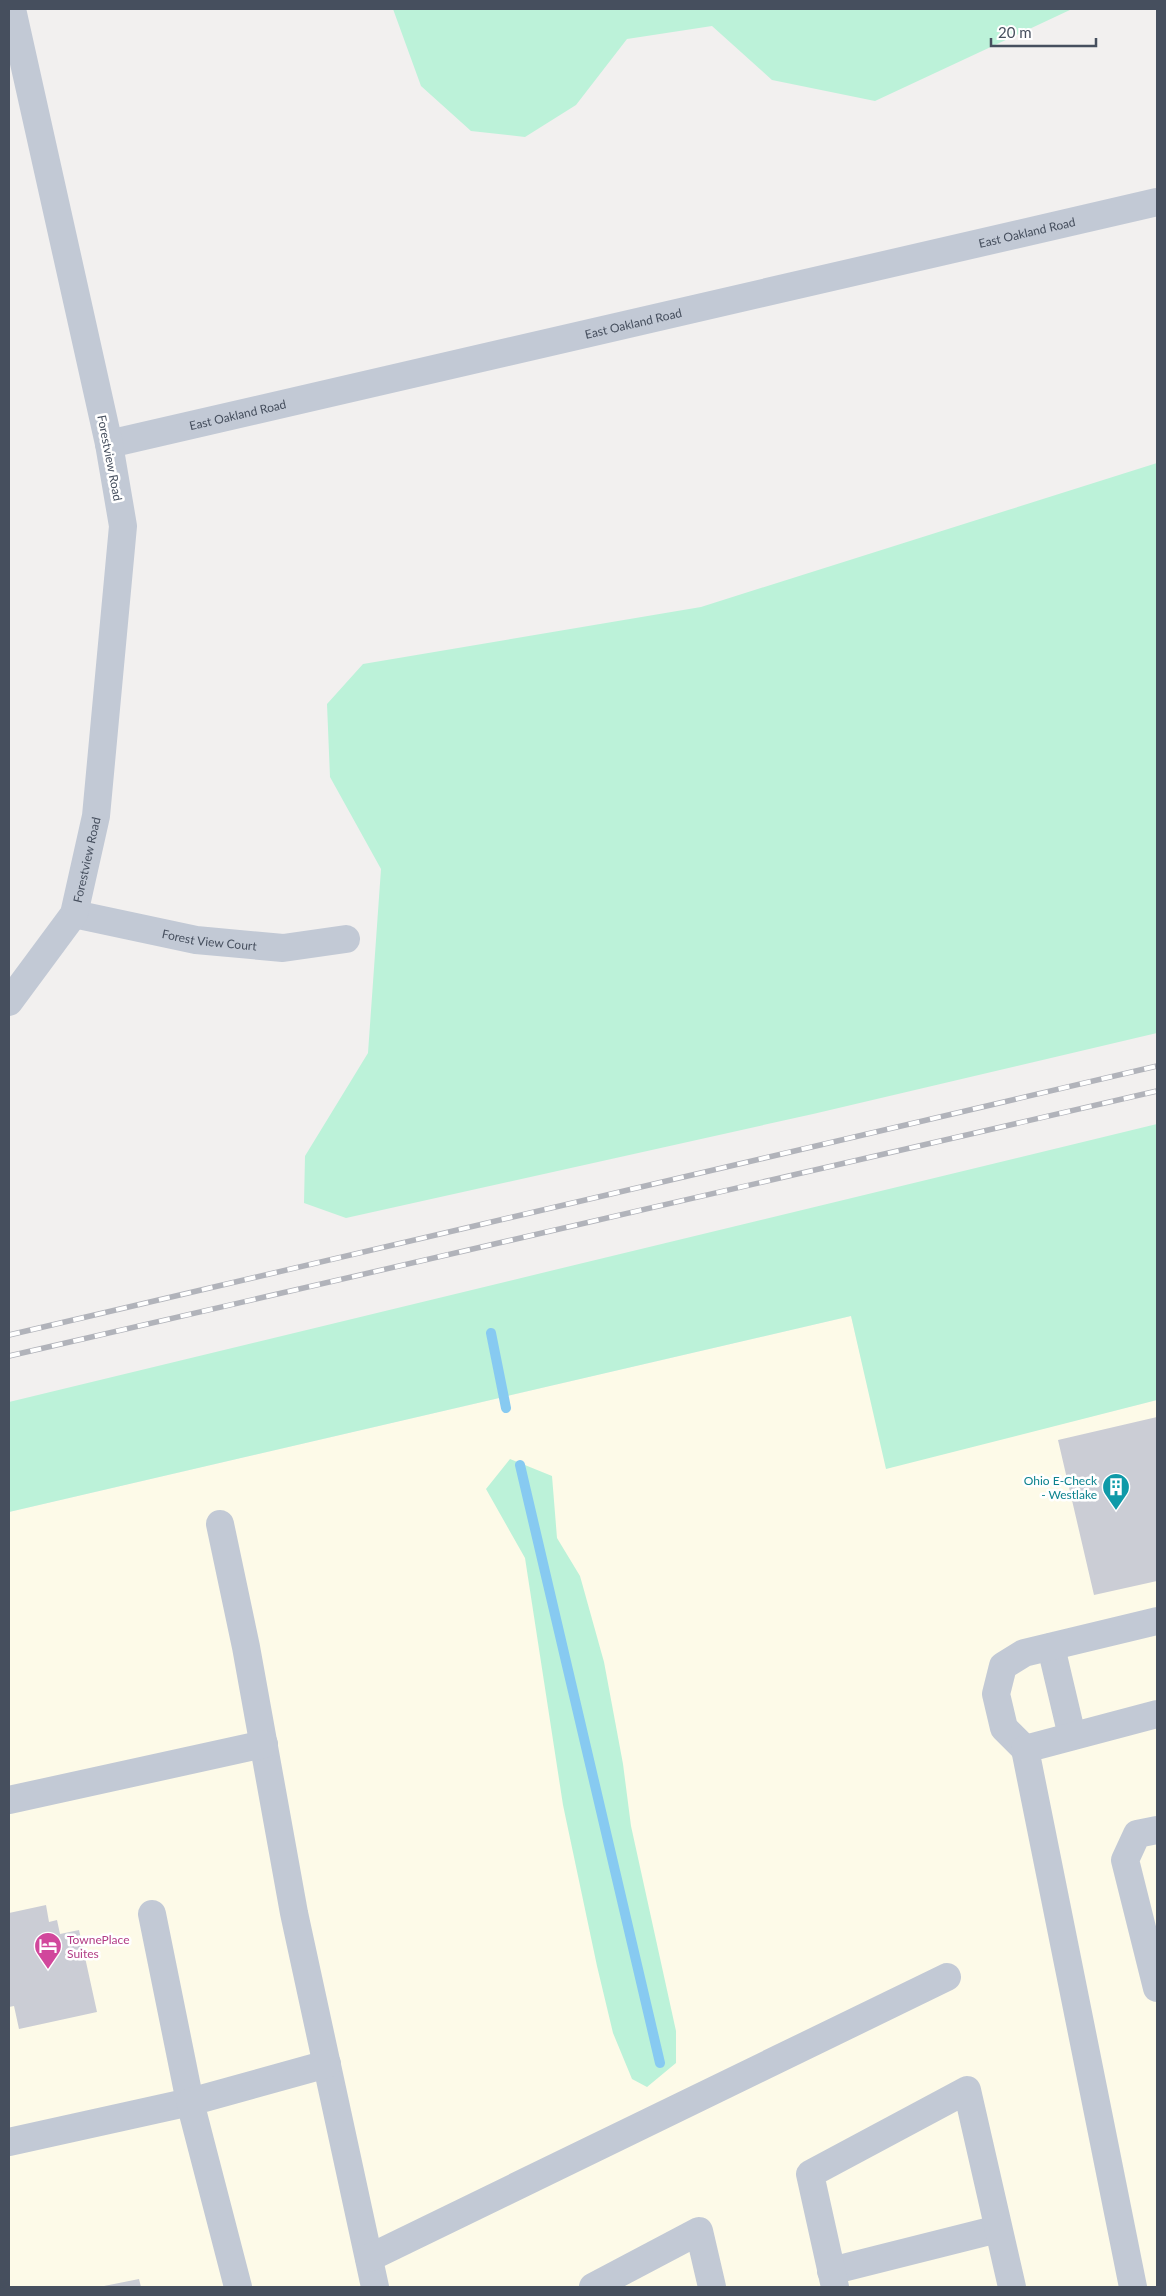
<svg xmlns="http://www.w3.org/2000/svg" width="1166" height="2296" viewBox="0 0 1166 2296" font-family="Lato,sans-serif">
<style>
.commercial{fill:#fdfae8}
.green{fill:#bcf2d9}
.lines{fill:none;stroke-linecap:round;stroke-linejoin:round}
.stream{stroke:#87caf1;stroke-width:10}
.building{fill:#cbcdd5}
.minor{stroke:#c2c9d5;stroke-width:28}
.rail-casing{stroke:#b1b3ba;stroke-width:5.5}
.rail{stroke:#fff;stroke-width:4;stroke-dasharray:11;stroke-linecap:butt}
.labels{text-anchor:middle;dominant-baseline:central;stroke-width:5;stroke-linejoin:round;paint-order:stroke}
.street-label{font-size:12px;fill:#464f5e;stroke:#fff}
.culture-label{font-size:12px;fill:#0d838f;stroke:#fff;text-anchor:end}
.hotel-label{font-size:12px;fill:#b23c85;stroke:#fff;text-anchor:start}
</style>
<rect width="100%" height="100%" fill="#f2f0ef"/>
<path class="commercial" d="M851 1316 887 1468 1157 1400V2287H9V1512Z"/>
<path class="green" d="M393 9H1072L875 101 772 80 712 26 627 39 576 105 525 137 471 131 421 86Z
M1157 463V1033L813 1114 346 1218 304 1203 305 1156 368 1053 381 869 330 777 327 704 363 664 701 607Z
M1157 1124V1400L886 1469 851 1316 9 1512V1402Z
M510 1459 552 1476 557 1538 580 1576 604 1662 623 1764 631 1826 676 2031V2063L647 2087 632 2079 613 2033 597 1966 563 1805 525 1558 486 1489Z"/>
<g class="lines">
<path class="stream" d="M491 1333 506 1408
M520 1465 660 2063"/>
</g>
<path class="building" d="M1157 1417V1581L1094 1595 1058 1440Z
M46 1905 49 1922 57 1920 60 1934 79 1930 97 2012 19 2029 14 2006 9 2007V1913Z
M139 2279 141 2287H104V2286Z"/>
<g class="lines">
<g class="minor">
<path id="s1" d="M109 444 1157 202"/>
<path id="s2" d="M74 914 196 940 283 948 346 939"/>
<path id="s3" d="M9 1002 74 914 96 816 123 526 109 444 12 9"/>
<path d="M220 1524 246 1647 294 1913 375 2287"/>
<path d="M1051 1647 1072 1736"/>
<path d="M1025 1749 1004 1728 996 1694 1003 1666 1024 1653 1157 1621"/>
<path d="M9 1800 264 1744"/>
<path d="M1157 1830 1137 1834 1125 1860 1157 1988"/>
<path d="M9 2142 190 2102 152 1914"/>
<path d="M369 2258 947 1977"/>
<path d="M831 2271 998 2229"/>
<path d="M238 2287 190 2102 327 2064"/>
<path d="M593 2287 699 2231 712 2287"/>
<path d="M835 2287 810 2174 967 2090 1012 2287"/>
<path d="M1133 2287 1025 1749 1157 1714"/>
</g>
<defs>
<path id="rail" d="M9 1335 1157 1066
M9 1356 1157 1091"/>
</defs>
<use href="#rail" class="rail-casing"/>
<use href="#rail" class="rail"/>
</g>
<defs>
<symbol id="building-pin" viewBox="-11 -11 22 30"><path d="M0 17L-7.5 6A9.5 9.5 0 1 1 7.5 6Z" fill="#0f9aa8" stroke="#fff"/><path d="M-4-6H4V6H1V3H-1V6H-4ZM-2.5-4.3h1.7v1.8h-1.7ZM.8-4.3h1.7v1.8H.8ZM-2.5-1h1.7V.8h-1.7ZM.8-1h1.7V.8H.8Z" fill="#fff"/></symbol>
<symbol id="hotel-pin" viewBox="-11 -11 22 30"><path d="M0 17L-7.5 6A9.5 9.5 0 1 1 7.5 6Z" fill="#d1479c" stroke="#fff"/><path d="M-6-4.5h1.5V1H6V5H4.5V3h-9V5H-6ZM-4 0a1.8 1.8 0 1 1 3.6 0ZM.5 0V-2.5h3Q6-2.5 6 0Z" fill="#fff"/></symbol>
</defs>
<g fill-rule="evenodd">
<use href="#building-pin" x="1100" y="1471" width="32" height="43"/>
<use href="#hotel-pin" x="32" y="1930" width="32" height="43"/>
</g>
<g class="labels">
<g class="street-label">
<text stroke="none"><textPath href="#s1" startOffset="942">East Oakland Road</textPath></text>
<text stroke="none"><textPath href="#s1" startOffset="538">East Oakland Road</textPath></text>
<text stroke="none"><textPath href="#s1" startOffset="132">East Oakland Road</textPath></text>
<text transform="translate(110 458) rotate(79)">Forestview Road</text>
<text stroke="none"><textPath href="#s3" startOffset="165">Forestview Road</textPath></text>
<text stroke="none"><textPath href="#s2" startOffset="138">Forest View Court</textPath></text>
</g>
<g class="culture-label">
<text x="1097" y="1480">Ohio E-Check<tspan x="1097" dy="14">- Westlake</tspan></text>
</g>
<g class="hotel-label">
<text x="67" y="1939">TownePlace<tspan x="67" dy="14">Suites</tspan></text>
</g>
</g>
<rect width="1166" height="2296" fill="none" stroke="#464f5e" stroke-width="20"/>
<path d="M991 38v8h105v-8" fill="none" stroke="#464f5e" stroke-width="2.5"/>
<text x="998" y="38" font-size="15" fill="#464f5e" stroke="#ffffff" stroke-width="4" paint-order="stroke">20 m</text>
</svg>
